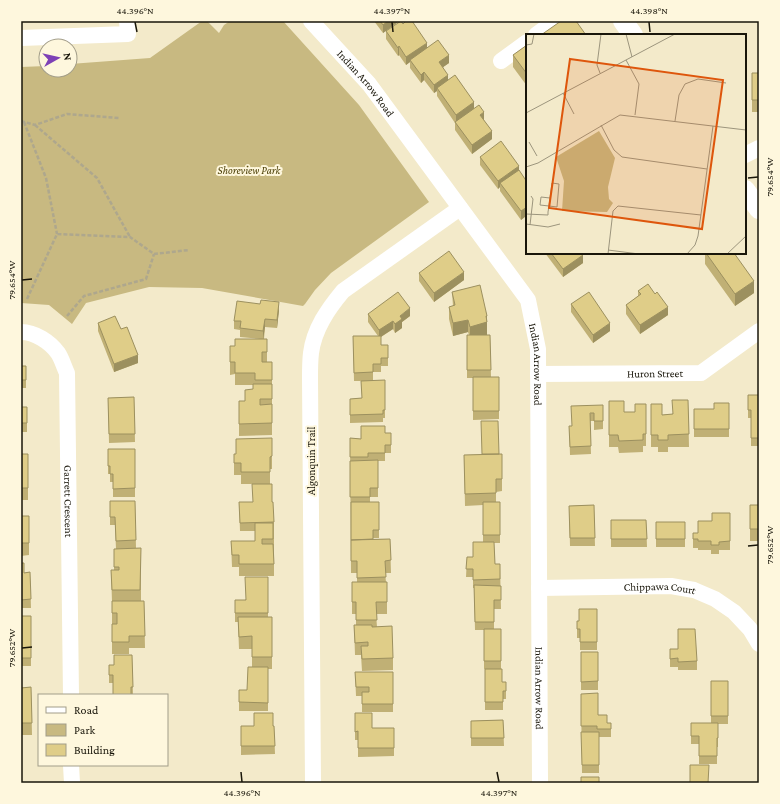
<svg xmlns="http://www.w3.org/2000/svg" width="780" height="804" viewBox="0 0 780 804" font-family="'Crimson Pro',serif">
<style>
.green{fill:#c8b981}
.lines{fill:none;stroke-linecap:round;stroke-linejoin:round}
.path{stroke:#aea78d;stroke-width:2.5;stroke-dasharray:4 2;stroke-linecap:butt}
.minor{stroke:#fff;stroke-width:16}
.major{stroke:#fff;stroke-width:20}
.wall{fill:#c0b075}
.shaded-wall{fill:#9c905f}
.building{fill:#dfcd88;stroke:#9c905f}
.ticks{fill:none;stroke:#19160a;stroke-width:1.5}
.labels{text-anchor:middle;dominant-baseline:central;stroke-width:4;stroke-linejoin:round;paint-order:stroke}
.street-label{font-size:11px;fill:#19160a;stroke:#fef7dd}
.park-label{font-size:11px;font-style:italic;fill:#4a3d04;stroke:#fef7dd}
.inset-road{fill:none;stroke:#9c957d;stroke-width:1}
.view{fill:#de560c;fill-opacity:0.15;stroke:#de560c;stroke-width:2}
.inset-edge{fill:none;stroke:#19160a;stroke-width:2}
.neatline{fill:none;stroke:#19160a;stroke-width:1.5}
.ticks-label{font-size:10px;text-anchor:middle;fill:#19160a}
</style>
<rect width="100%" height="100%" fill="#f3eaca"/>
<path class="green" d="M202 21H207L219 33 224 25 230 21H283L359 105 429 202 331 273 315 290 305 304 303 306 202 288 149 287 86 303 72 324 49 305 21 303V67L46 66V70H70V64L150 58Z"/>
<g class="lines">
<path class="path" d="M21 121 35 125 67 114 119 118
M24 122 46 178 57 234
M35 125 97 178 130 237
M27 299 57 234 130 237 154 254 189 250
M67 316 84 296 146 279 154 254"/>
<g class="minor">
<path id="s1" d="M311 21 369 84 528 300 538 349 540 783"/>
<path d="M536 35 555 21"/>
<path d="M21 38 128 34 127 21"/>
<path d="M501 61 527 42"/>
<path d="M745 155 759 148"/>
<path id="s2" d="M21 332C35 332 50 342 58 353 62 359 64 367 67 373L71 695"/>
<path id="s3" d="M538 374 701 373 759 331"/>
<path id="s4" d="M539 588 671 586 694 590 715 599 734 612 750 629 759 644"/>
<path d="M71 765 72 783"/>
<path d="M313 783 310 378C310 370 310 361 311 353 314 329 328 309 343 291L460 208"/>
</g>
<path class="major" d="M623 21 633 35
M745 190 759 209"/>
</g>
<path class="wall" d="M374 21H398V22L383 33Z
M403 24 427 48 449 63 443 67 448 80 474 108 484 120 492 139 472 154 455 130V123L437 96V91L434 93 424 80 421 83 410 68V62L406 65 399 55 398 56 386 39V31Z
M527 45V86L513 67V55Z
M752 73H759V112H752Z
M480 157 519 170 527 182V221L526 220V216L521 220 500 191V187L498 189 480 165Z
M545 253H582L583 263 563 277Z
M705 253H734L754 293 735 306 705 264Z
M419 273 464 280 434 302 419 281Z
M638 291 668 315 640 334 626 314V305L638 296Z
M452 292 487 316V335H485H490L491 377H499V419L473 420V378H467V335H469L468 332 453 336 449 319V307L453 306Z
M571 304 610 331 593 343 571 312Z
M279 310 277 328 265 327 264 339H267V362H272V435L239 436V401H245L253 389V385H235V374L230 375V346H235L260 339 240 337V330L234 329V321Z
M368 314 410 316 402 322V328L395 333 393 329 381 337V345H388V366H381V372H373V381L385 380V418H383V422L350 423V399L362 398 361 381H354L353 336H378L368 322Z
M98 323 121 329 138 363 114 372 98 331Z
M21 366H26V388H21Z
M748 395H759V446H751V418H748Z
M134 397 135 442 109 443 108 398Z
M688 400 689 447H668V452H658V447H651V404L662 415 672 414Z
M609 401 624 412H635L646 404V446H643V452L619 453 618 447H609Z
M729 403V437H694V409H714Z
M603 405V429L594 430V421H590L591 454 570 455 569 426H572Z
M21 407H27V432H21Z
M385 433H391V453H385V461H378V497H370V502H379V538H373V539H390L391 573H385L386 582H387V614H376L377 627 393 658V670L362 671 361 655H355L354 625H356V614H352V582H357V573H351L350 438 361 439Z
M272 438V469H270V484H241V475H234V454H236Z
M108 449H135V497H113V482H110V474H108Z
M21 454H28V500H21Z
M502 454V491L496 492V502H500V543H494L495 564H500L501 609H494V629H501V669L502 682H506V699H503V710H485V669H484V630H475L474 588H473V577H466L467 557H473L483 542V505L465 506 464 455Z
M110 501H135L136 548H141V601H144L145 648H129V654H112V602L111 570H114V549H116L115 525H110Z
M239 502H272L274 522V576H239V567H232L231 541H255V531H240Z
M594 505 595 546H570L569 506Z
M750 505H759V541H750Z
M730 513V550H719V554H711V550H698V548H693V533H698L712 521Z
M21 516H29V555L21 556Z
M611 520H646L647 547H611Z
M656 522H685V547H656Z
M21 563 24 573 30 572 31 608H21Z
M268 577V617H272V669H268V711H239V690H247L252 667V649H239L238 622H235V600H245Z
M597 609V650H580V638H577V621H579Z
M21 616H31V666H21Z
M670 649 697 661V670H678V667H670Z
M581 652H598V690H581Z
M132 655 133 695H113V683H109V665H114Z
M355 672H393V712H362V696H356Z
M711 681H728V724H718V747H717V764H699V744H691V723H711Z
M31 687 32 735H21V688Z
M581 694 598 715 607 723H611V737H599V773H582Z
M355 713 372 728H394V756L358 757V740H355Z
M503 720 504 746H471V721Z
M241 726H274L275 754 241 755Z"/>
<path class="shaded-wall" d="M388 21H398V22L383 33V25Z
M427 43V51L410 60V62L406 65V57Z
M399 46V55L398 56V48Z
M449 55V63L439 70V62Z
M424 72V80L421 83V75Z
M448 75V83L437 88V91L434 93V85Z
M474 102V110L456 124V115Z
M484 112V121L480 115Z
M492 131V139L472 154V145Z
M519 166V174L500 183V187L498 189V181Z
M527 207 526 216 521 220V211Z
M583 255V263L563 277V269Z
M464 272V280L434 302V293Z
M754 281V293L735 306V294Z
M279 302V310L277 328V320Z
M668 307V315L640 334V325Z
M410 308V316L402 322V328L395 333V324L400 316Z
M486 316H487V335L470 339V327Z
M265 319V327L263 340V331Z
M468 320V332L453 336V323Z
M393 321V329L379 338V330Z
M610 323V331L593 343V335Z
M138 355V363L114 372V364Z"/>
<path class="building" d="M380 21H388L383 25Z
M401 21 403 24 406 21H412L427 43 406 57 399 46 398 48 386 31Z
M561 21H576L586 35H541Z
M438 40 449 55 439 62 448 75 434 85 424 72 421 75 410 60Z
M527 45V74L513 55Z
M752 73H759V100H752Z
M455 75 474 102 456 115 437 88Z
M479 105 484 112 480 115 492 131 472 145 455 122Z
M501 141 519 166 498 181 480 157Z
M519 170 527 182V207L521 211 500 183Z
M449 251 464 272 434 293 419 273Z
M551 253H582L583 255 563 269Z
M706 253H734L754 281 735 294Z
M648 284 655 294 657 292 668 307 640 325 626 305 641 294 638 291Z
M480 285 487 316H486L487 322 470 327 468 320 453 323 449 307 455 305 452 292Z
M398 292 410 308 400 316 402 319 395 324 393 321 379 330 368 314Z
M589 292 610 323 593 335 571 304Z
M261 300 279 302 277 320 265 319 263 331 240 328 241 321H234L237 301 260 304Z
M115 316 121 329 127 327 138 355 114 364 98 323Z
M467 335H490L491 370H467Z
M353 336H381V345H388V358H381V364H373V372L354 373Z
M235 339H267V352H262V362H272V380H255V373H235V362H230V346H235Z
M21 366H26V380H21Z
M473 377H499V411H473Z
M385 380V410H383V414L350 415V399L362 398 361 381Z
M253 384H272V399H260V405L272 404V423L239 424V401H245V390L253 389Z
M748 395H759V438H751V410H748Z
M134 397 135 434H109L108 398Z
M672 400H688L689 434 668 435V440H658V435H651V404H662V415L673 414Z
M609 401H624V412H635V404H646V434H643V440L619 441 618 435H609Z
M714 403H729V429H694V409H714Z
M603 405V421H594V413H590L591 446 570 447 569 426H572L571 406Z
M21 407H27V423H21Z
M481 421H498L499 454H482Z
M361 426H385V433H391V445H385V453H368V457H350V438L361 439Z
M272 438V456L270 457V472H241V463H234V454H236V439Z
M108 449H135V488L113 489V474H110V466H108Z
M21 454H28V488H21Z
M502 454V479H496V493L465 494 464 455Z
M378 460V488H370V497H350V461Z
M252 484H272V502H273L274 522 240 523 239 502H253Z
M110 501H135L136 540 116 541 115 517H110Z
M351 502H379V530H373V539L351 540Z
M483 502H500V535H483Z
M594 505 595 538H570L569 506Z
M750 505H759V529H750Z
M712 513H730V541L719 542V545H711V541H698V539H693V533H698V521H712Z
M21 516H29V543H21Z
M611 520H646L647 539H611Z
M656 522H685V539H656Z
M255 523H273V539H262V544H273L274 564H239V555H232L231 541H255Z
M390 539 391 560 385 561 386 577 357 578V561H351V540Z
M473 542H494L495 564H500V579L473 580V569H466L467 557H473Z
M141 548 140 590H112L111 570H119V567H114V549Z
M21 563H24V573L30 572 31 599 21 600Z
M245 577H268V613H235V600H246Z
M352 582H387V602H376L377 620H356V602H352Z
M474 585 501 586V600H494V622H475Z
M112 601H144L145 636H129V642H112V624H117V613H112Z
M579 609H597V642H580V629H577V621H579Z
M21 616H31V658H21Z
M238 617H272V657H252V636L239 637Z
M354 625H372V627L392 626 393 658 362 659 361 646H368V642L355 643Z
M484 629H501V661H484Z
M678 629H695L697 661 678 662V658L670 659V649H678Z
M581 652H598V681L581 682Z
M114 655H132L133 687H131V695H113V675H109V665H114Z
M248 667H268V703L239 702V690H247Z
M485 669H502V682H506V691H503V702H485Z
M355 672H393V704H362V692H369V687H356Z
M711 681H728V716H711Z
M31 687 32 723H21V688Z
M598 693V715H607V723H611V729H597V726H581V694Z
M254 713H273V726H274L275 746H241V726H254Z
M355 713H372V728H394V748H358V731L355 732Z
M503 720 504 738H471V721Z
M691 723H718V738H717V756H699V736H691Z
M581 732H599V765H582Z
M690 765H709L708 783H690Z
M581 777H599V783H581Z"/>
<path class="ticks" d="M135 22 137 32M392 22 393 32M649 22 650 32M748 178 758 177M22 280 32 279M748 546 758 545M22 648 32 647M241 772 242 782M497 772 499 782"/>
<g class="labels">
<g class="street-label">
<text stroke="none"><textPath href="#s1" startOffset="83">Indian Arrow Road</textPath></text>
<text stroke="none"><textPath href="#s1" startOffset="419">Indian Arrow Road</textPath></text>
<text stroke="none"><textPath href="#s3" startOffset="117">Huron Street</textPath></text>
<text transform="translate(311 461) rotate(-90)">Algonquin Trail</text>
<text stroke="none"><textPath href="#s2" startOffset="194">Garrett Crescent</textPath></text>
<text stroke="none"><textPath href="#s4" startOffset="121">Chippawa Court</textPath></text>
<text stroke="none"><textPath href="#s1" startOffset="743">Indian Arrow Road</textPath></text>
</g>
<g class="park-label">
<text x="249" y="170">Shoreview Park</text>
</g>
</g>
<g transform="translate(526 34)">
<rect width="220" height="220" fill="#f3eaca"/>
<path d="M73 97 89 124 82 153 83 165 87 169 81 178 36 177 38 147 30 123Z" fill="#c8b981"/>
<path class="inset-road" d="M100 0 106 23M0 11 6 10 8 0M100 26 113 50 109 81M74 39 71 31 75 0M37 59 48 80M0 79 149 0M149 87 153 61 159 50 172 45 200 49M75 91 88 116 96 123 181 135M3 108 11 122M0 133 12 129 94 81 220 96M0 180 22 181V178L23 172 24 164 26 149 33 150 31 173 23 172 14 171 15 163 24 164M0 190 22 193 34 190M4 191 7 165 5 162M82 216 113 220M82 220 87 177 92 172 175 181M161 220 169 211 172 202 187 92M201 220 220 202"/>
<path class="view" d="M44 25 197 46 176 195 23 174Z"/>
<rect width="220" height="220" class="inset-edge"/>
</g>
<rect width="780" height="804" fill="none" stroke="#fef7dd" stroke-width="44"/>
<rect x="38" y="694" width="130" height="72" fill="#fef7dd" stroke="#a29d89"/>
<rect x="46" y="707" width="20" height="6" fill="#ffffff" stroke="#a29d89"/>
<text x="74" y="714" font-size="12" fill="#19160a">Road</text>
<rect x="46" y="724" width="20" height="12" fill="#c8b981" stroke="#a29d89"/>
<text x="74" y="734" font-size="12" fill="#19160a">Park</text>
<rect x="46" y="744" width="20" height="12" fill="#dfcd88" stroke="#a29d89"/>
<text x="74" y="754" font-size="12" fill="#19160a">Building</text>
<g transform="translate(58 58) rotate(82)"><circle r="19" fill="#fef7dd" stroke="#a29d89"/>
<path d="M0-3L7 15L0 10L-7 15Z" fill="#7e41b6"/>
<text y="-6" font-size="11" font-weight="bold" text-anchor="middle" fill="#19160a">N</text>
</g>
<rect x="22" y="22" width="736" height="760" class="neatline"/>
<g class="ticks-label">
<text x="135" y="14">44.396°N</text>
<text x="392" y="14">44.397°N</text>
<text x="649" y="14">44.398°N</text>
<text transform="translate(769 177) rotate(-90)" y="4">79.654°W</text>
<text transform="translate(11 280) rotate(-90)" y="4">79.654°W</text>
<text transform="translate(769 545) rotate(-90)" y="4">79.652°W</text>
<text transform="translate(11 648) rotate(-90)" y="4">79.652°W</text>
<text x="242" y="796">44.396°N</text>
<text x="499" y="796">44.397°N</text>
</g>
</svg>
